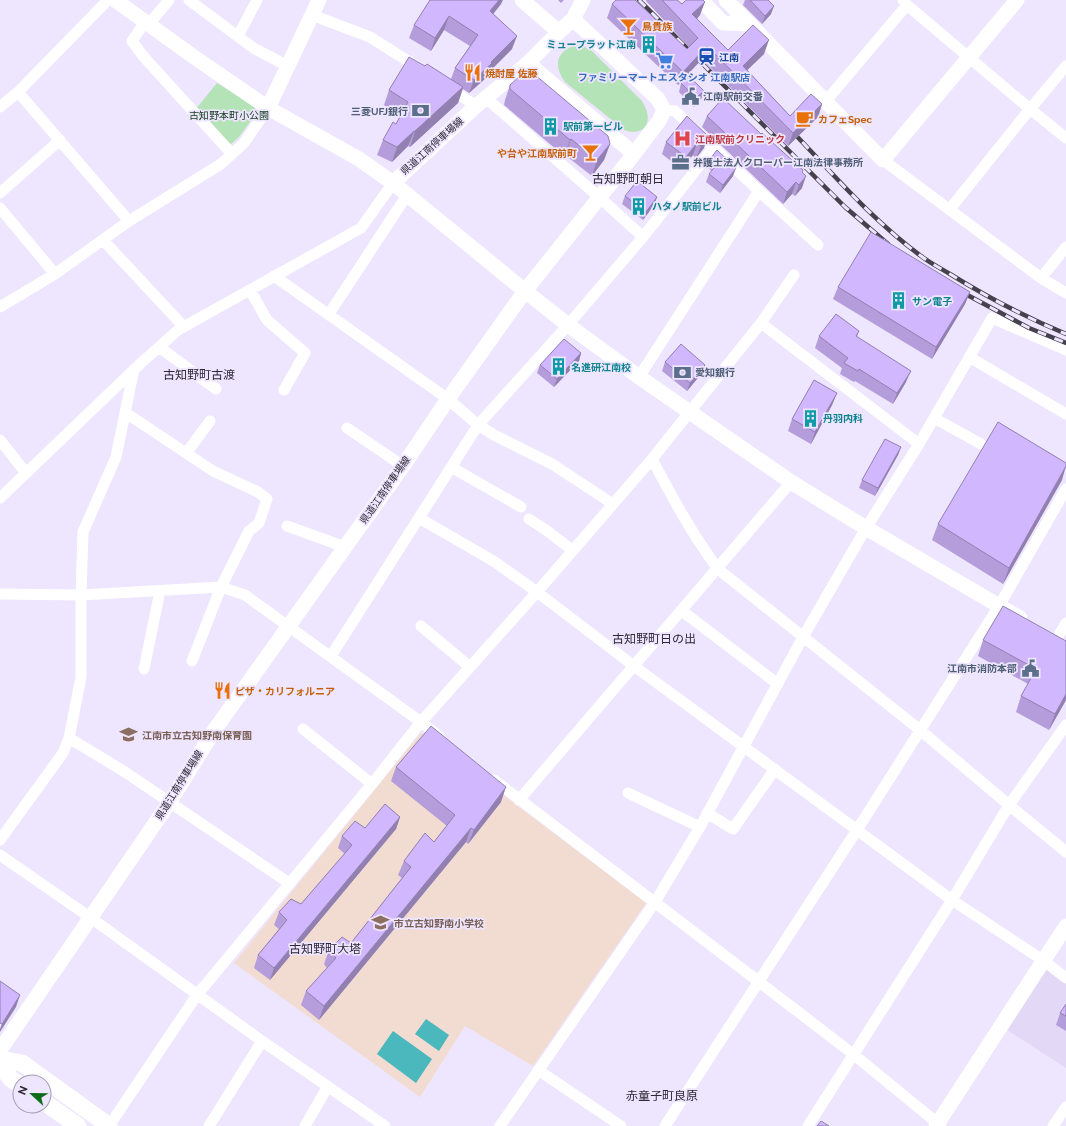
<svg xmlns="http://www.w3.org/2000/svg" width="1066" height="1126" viewBox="0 0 1066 1126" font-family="Raleway,'Noto Sans JP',sans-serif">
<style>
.built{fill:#e3d8f6}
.education{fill:#f2dbd0}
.green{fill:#b5e3b8}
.water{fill:#4ab8bc}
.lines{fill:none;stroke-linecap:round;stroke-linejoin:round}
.street{stroke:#fff;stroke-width:11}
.secondary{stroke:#fff;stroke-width:15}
.primary{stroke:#fff;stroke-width:17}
.rail-casing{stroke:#45414d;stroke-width:4.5}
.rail{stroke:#eee5fe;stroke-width:3;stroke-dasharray:9;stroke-linecap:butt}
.wall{fill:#b49dda}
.shaded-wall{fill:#9280b1}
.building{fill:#d1b7fd;stroke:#9280b1}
.labels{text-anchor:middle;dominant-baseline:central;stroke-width:3.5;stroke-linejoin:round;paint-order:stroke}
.food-label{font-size:10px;font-weight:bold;fill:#c56008;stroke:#eee5fe;text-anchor:start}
.culture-label{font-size:10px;font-weight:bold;fill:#0d838f;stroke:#eee5fe;text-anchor:start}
.transit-label{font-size:10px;font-weight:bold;fill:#164399;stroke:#eee5fe;text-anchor:start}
.shop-label{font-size:10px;font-weight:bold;fill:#366cbe;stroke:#eee5fe}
.service-label{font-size:10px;font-weight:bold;fill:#4e5e75;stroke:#eee5fe;text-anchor:start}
.park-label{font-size:10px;fill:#133d19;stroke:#eee5fe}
.health-label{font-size:10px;font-weight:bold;fill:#be3a42;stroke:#eee5fe;text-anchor:start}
.street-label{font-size:10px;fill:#2d2934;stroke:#eee5fe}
.education-label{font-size:10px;font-weight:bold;fill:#785e54;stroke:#eee5fe;text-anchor:start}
.quarter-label{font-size:12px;fill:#2d2934;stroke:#eee5fe}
</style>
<rect width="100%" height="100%" fill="#eee5fe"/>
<path class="built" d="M1046 967 1066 982V1068L1007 1030Z"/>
<path class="education" d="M421 733 646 903 533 1066 465 1026 420 1097 234 963Z"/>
<path class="green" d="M577 45 585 47 592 51 642 101C654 119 647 138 624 130L565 82C553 66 556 50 577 45Z
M217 83 259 109 239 137 229 146 195 110Z"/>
<path class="water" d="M426 1019 449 1035 439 1051 415 1034Z
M393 1031 432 1059 416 1083 377 1054Z"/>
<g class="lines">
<path class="street" d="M189 0 255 49 288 66
M903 0 907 5 1030 109 1066 138
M312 15 370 37 419 68
M145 22 132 41 143 56 232 154
M149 24 169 0
M238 36 257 0
M448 87 476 106
M18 92 129 221
M486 98 599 197 643 237
M826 101 907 5
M0 107 18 92 108 0
M883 160 1041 278 1066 293
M759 191 818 245
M0 193 60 140
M0 208 55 274
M950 209 1030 109 1066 66
M103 240 184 327
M274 276 448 399 478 425 494 435 552 464 613 504
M1041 278 1066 247
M250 290 267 320 305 353 284 390
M0 307 55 274 129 221 221 164 244 143 268 108
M329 314 407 195
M761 323 794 275
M159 347 216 389
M969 357 1066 414
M639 377 759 191 675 111 664 110
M126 413 213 471 258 492 267 499 259 523 249 531 221 587 192 661
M934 418 981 444
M347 428 403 466
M0 440 26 473
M187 452 210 421
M652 459C672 497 692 534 718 569L920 730 1009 805 1066 852
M451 467 521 507
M0 498 140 364 178 330 361 228 393 183
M419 518 495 562 537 592 634 666 952 900 1044 961 1066 978
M529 519 546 530 572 550
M287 526 345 547
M0 594 81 595 221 587 245 595 421 722 440 737
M682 611 778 684
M421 626 470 667
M1057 638 1066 623
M331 656 478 425 568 325 643 237 714 147
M144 669 160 591
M303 729 372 784
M69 738 125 772 289 883
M494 780 758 981 853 1054 941 1126
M628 793 700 827
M519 800 791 482
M707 813 733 829 775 769
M0 840 63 753 69 738 81 677V595L83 532 116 457 134 369
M0 855 91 918 262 1041 385 1126
M538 1070 621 1126
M109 1126 197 995 372 784 421 722 537 592 652 459 761 323 919 444
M209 1126 262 1041
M305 1126 328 1086
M500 1126 655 902 700 827 803 637 866 528 919 444 992 318 1066 350
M665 1126 857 830 999 606 1066 489
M808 1126 952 900 1009 805 1066 725
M1053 1126 1066 1107"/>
<path class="secondary" d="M115 0 194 57 268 108 359 159 393 183 525 291 568 325 639 377 791 482 866 528 1020 618
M522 0 559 32
M701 0 723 23 749 24
M726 0 883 160 1017 0
M528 63 634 154 659 121 664 110 658 99 573 19
M268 108 319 0
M393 183 476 106 528 63 559 32 573 19 583 0
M0 1050 169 803 213 732 403 466 448 399 525 291 634 154
M936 1126 1066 926"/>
<path class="primary" d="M0 1059 22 1063 109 1126
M0 1065 11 1079 20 1085
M44 1102 78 1126"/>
<defs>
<path id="rail" d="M639 0 824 186 845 207 888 244
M790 129C832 173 872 220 921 256 930 263 940 268 950 274 987 297 1025 317 1066 334
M958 290 1029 328 1066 343"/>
</defs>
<use href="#rail" class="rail-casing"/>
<use href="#rail" class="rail"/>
</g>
<path class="wall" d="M558 0H564L561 3Z
M646 0H677L682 4 700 15 697 19 728 50 764 54 747 70 790 116 822 104 818 117 788 146 702 59 678 85 607 18 612 4 687 49 689 47 646 1Z
M745 0H768L771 14 762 24 743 5Z
M501 4 493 14 512 49 488 73 487 77 469 93 463 89 458 103 410 147 408 146 392 162 377 155 383 140 396 124 400 116 384 105 389 90 451 79 455 68 470 46 444 30 431 51 409 38 414 25Z
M681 83 704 91 701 99 694 107 679 92Z
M510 85 610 144 604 160 592 176 565 155 564 156 504 105 505 100Z
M687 116 704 148 696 158 693 155 681 169 662 154 666 142Z
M707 116 802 173V188L795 196 792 194 783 204 702 127Z
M710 159 733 176 720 193 706 182 709 174 712 171 707 167Z
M625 196 657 197 654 205 643 220 622 204Z
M838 287 970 292 965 304 932 359 833 299Z
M859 331 857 337 906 382 893 404 855 381 854 382 840 374 842 368 815 348 819 336Z
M581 353 579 361 554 387 537 373 540 365Z
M665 362 702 373 687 391 662 371Z
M837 393 832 405 811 444 788 431 792 419Z
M901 447 898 455 875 496 859 488 862 480Z
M1062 480 1003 584 932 540 938 524Z
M983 640 1066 641V700L1049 730 1016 712 1021 696 1028 684 978 656Z
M396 767 501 802 468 844 466 842 319 1020 301 1005 306 991 327 968 324 964 329 950 351 943 402 878 398 875 404 861 434 842 447 826 391 781Z
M400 817 396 829 270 980 254 968 258 955 279 929 274 925 279 912 301 904 345 854 338 848 342 836Z
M1066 1004V1031L1056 1025 1060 1013Z"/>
<path class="shaded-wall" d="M499 0H503L501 4 485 24 490 11Z
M705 2 700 15 688 28 692 14Z
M774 6 771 14 762 24 765 16Z
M449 16 444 30 431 51 435 38Z
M517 36 512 49 488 73 487 77 469 93 474 80Z
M769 40 764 54 738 79 743 66Z
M707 46 702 59 678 85 683 72Z
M463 87 458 103 410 147 415 131Z
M704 91 701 99 694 107 696 98Z
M822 104 818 117 788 146 793 133Z
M414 131 408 146 392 162 397 147Z
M708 136 704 148 696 158 701 146Z
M571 139 565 155 564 156 570 140Z
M697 143 693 155 681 169 686 157Z
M610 144 604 160 592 176 597 160Z
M736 168 733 176 720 193 723 185Z
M806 176 802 188 795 196 799 185Z
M796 182 792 194 783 204 787 192Z
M657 197 654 205 643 220 646 212Z
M970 292 965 304 932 359 936 347Z
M581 353 579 361 554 387 557 379Z
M705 365 702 373 687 391 690 383Z
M911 371 906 382 893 404 897 393Z
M837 393 832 405 811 444 815 432Z
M901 447 898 455 875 496 878 488Z
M1066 466 1062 480 1003 584 1009 568Z
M1066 694V700L1049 730 1055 714Z
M506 787 501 802 468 844 474 830Z
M400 817 396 829 270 980 274 968Z
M471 828 466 842 319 1020 324 1006Z
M20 995 16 1007 0 1032V1029L2 1024Z"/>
<path class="building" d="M430 0H499L490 11 517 36 491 62 492 63 474 80 455 68 478 35 449 16 435 38 414 25Z
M616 0H635L687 49 698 38 662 0H677L682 4 686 0H703L705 2 692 14 728 50 753 25 769 40 743 66 790 116 811 94 822 104 793 133 707 46 683 72 612 4Z
M750 0H768L774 6 765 16Z
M409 57 425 66 427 64 463 87 415 131H414L397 147 383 140 393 122 396 124 408 102 389 90Z
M529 72 534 74 608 136 610 144 597 160 571 139 570 140 510 89V85L523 73Z
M689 76 704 91 696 98 681 83Z
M723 98 761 134 762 133 803 170 802 172 806 176 799 185 796 182 787 192 707 116Z
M687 116 708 136 701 146 697 143 686 157 666 142Z
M717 150 736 168 723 185 709 174 717 164 710 159Z
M637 181 657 197 646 212 625 196Z
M871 232 970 292 936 347 838 287Z
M836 314 859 331 856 336 911 371 897 393 859 369 858 371 844 363 848 358 819 336Z
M564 339 581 353 557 379 540 365Z
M681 344 705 365 690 383 665 362Z
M814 380 837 393 815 432 792 419Z
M998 422 1066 463V466L1009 568 938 524Z
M885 439 901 447 878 488 862 480Z
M1003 606 1066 641V694L1055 714 1021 696 1036 669 983 640Z
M431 726 506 787 474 830 471 828 324 1006 306 991 336 958 329 950 342 937 351 943 411 867 404 861 425 833 434 842 455 815 396 767Z
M385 804 400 817 274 968 258 955 287 920 279 912 291 899 301 904 352 845 342 836 355 821 365 828Z
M0 981 20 995 2 1024 0 1023Z
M1066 1004V1016L1060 1013Z
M821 1121 829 1126H817Z"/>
<defs>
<symbol id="bar-bare" viewBox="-9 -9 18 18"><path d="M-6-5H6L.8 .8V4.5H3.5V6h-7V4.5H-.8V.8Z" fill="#e8710a" stroke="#eee5fe" stroke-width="2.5" paint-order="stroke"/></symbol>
<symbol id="building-bare" viewBox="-9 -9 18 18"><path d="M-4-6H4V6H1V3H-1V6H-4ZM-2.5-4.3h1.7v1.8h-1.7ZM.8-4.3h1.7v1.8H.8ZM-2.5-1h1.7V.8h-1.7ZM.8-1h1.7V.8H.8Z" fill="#0f9aa8" stroke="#eee5fe" stroke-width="2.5" paint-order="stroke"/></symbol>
<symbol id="station-bare" viewBox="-9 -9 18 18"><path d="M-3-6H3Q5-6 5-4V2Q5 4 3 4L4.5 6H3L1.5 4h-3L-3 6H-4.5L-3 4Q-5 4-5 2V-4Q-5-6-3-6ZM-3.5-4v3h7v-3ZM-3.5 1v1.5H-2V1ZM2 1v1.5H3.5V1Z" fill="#1a4fb4" stroke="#eee5fe" stroke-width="2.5" paint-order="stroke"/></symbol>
<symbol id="supermarket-bare" viewBox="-9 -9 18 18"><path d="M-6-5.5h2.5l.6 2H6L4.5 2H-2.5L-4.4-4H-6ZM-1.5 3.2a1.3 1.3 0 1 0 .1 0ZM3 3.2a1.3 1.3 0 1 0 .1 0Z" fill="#3f7fe0" stroke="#eee5fe" stroke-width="2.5" paint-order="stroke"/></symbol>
<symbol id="restaurant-bare" viewBox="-9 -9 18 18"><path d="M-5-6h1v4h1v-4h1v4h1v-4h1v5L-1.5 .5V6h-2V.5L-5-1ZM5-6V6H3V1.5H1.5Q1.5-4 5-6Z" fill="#e8710a" stroke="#eee5fe" stroke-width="2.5" paint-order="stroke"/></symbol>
<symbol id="civic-bare" viewBox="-9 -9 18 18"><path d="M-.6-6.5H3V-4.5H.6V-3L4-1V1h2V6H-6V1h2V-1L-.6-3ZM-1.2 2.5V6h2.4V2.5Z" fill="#5c6f8a" stroke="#eee5fe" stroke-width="2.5" paint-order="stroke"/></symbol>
<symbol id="bank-bare" viewBox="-9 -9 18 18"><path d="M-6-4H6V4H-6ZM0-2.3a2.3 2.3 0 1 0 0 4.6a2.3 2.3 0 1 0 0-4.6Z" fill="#5c6f8a" stroke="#eee5fe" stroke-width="2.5" paint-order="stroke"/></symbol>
<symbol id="cafe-bare" viewBox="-9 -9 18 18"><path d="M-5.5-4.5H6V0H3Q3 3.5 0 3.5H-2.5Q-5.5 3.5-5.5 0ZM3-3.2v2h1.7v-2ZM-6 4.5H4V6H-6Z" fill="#e8710a" stroke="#eee5fe" stroke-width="2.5" paint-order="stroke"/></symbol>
<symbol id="hospital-bare" viewBox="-9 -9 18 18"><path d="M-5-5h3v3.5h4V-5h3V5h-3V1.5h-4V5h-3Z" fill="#e0444e" stroke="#eee5fe" stroke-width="2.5" paint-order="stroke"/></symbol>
<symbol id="office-bare" viewBox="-9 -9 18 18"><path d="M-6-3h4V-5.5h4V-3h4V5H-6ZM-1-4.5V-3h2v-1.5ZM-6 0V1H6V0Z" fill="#5c6f8a" stroke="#eee5fe" stroke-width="2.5" paint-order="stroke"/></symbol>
<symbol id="school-bare" viewBox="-9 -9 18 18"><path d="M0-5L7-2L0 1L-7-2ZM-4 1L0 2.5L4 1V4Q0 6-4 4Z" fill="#8d6e63" stroke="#eee5fe" stroke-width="2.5" paint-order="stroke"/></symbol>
</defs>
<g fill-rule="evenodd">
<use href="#bar-bare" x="616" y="14" width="25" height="25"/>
<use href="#building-bare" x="636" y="32" width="25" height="25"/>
<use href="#station-bare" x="694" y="44" width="25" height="25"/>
<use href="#supermarket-bare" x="652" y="48" width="25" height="25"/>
<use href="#restaurant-bare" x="460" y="60" width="25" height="25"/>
<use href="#civic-bare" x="678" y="84" width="25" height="25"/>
<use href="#bank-bare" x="408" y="98" width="25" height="25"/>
<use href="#cafe-bare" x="792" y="106" width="25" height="25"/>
<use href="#building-bare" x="538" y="114" width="25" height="25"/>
<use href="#hospital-bare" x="670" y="126" width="25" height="25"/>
<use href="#bar-bare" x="578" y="140" width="25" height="25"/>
<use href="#office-bare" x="668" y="150" width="25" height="25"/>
<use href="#building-bare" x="626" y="194" width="25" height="25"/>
<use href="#building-bare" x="886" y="288" width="25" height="25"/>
<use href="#building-bare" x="546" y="354" width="25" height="25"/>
<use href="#bank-bare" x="670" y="360" width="25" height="25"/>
<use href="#building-bare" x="798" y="406" width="25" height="25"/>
<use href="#civic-bare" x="1018" y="656" width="25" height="25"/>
<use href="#restaurant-bare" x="210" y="678" width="25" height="25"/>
<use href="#school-bare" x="116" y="722" width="25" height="25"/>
<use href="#school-bare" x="368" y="910" width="25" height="25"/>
</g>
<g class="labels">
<g class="food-label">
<text x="642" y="26">鳥貴族</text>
<text x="485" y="73">焼酎屋 佐藤</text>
<text x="818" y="119">カフェSpec</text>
<text x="577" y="153" text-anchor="end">や台や江南駅前町</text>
<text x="235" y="691">ピザ・カリフォルニア</text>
</g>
<g class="culture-label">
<text x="636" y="44" text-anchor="end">ミュープラット江南</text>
<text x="563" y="126">駅前第一ビル</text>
<text x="652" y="206">ハタノ駅前ビル</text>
<text x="912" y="301">サン電子</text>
<text x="571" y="367">名進研江南校</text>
<text x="823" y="418">丹羽内科</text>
</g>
<g class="transit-label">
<text x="719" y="57">江南</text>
</g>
<g class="shop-label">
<text x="664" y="77">ファミリーマートエスタシオ 江南駅店</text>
</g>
<g class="service-label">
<text x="703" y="96">江南駅前交番</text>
<text x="408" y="111" text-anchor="end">三菱UFJ銀行</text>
<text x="693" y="162">弁護士法人クローバー江南法律事務所</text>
<text x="695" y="372">愛知銀行</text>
<text x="1017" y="668" text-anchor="end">江南市消防本部</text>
</g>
<g class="park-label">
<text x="229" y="115">古知野本町小公園</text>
</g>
<g class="health-label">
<text x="695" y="139">江南駅前クリニック</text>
</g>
<g class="street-label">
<text transform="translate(432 146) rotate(-42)">県道江南停車場線</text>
<text transform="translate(385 490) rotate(-55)">県道江南停車場線</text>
<text transform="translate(179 785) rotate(-58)">県道江南停車場線</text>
</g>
<g class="education-label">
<text x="142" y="735">江南市立古知野南保育園</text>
<text x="394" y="923">市立古知野南小学校</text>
</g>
<g class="quarter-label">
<text x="628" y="179">古知野町朝日</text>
<text x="199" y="375">古知野町古渡</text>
<text x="654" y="639">古知野町日の出</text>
<text x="325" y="949">古知野町大塔</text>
<text x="662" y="1096">赤童子町良原</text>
</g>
</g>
<g transform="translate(32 1094) rotate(292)"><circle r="19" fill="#eee5fe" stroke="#a19aad"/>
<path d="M0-3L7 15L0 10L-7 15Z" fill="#0c6c17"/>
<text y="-6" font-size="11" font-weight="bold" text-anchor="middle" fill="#2d2934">N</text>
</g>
</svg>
